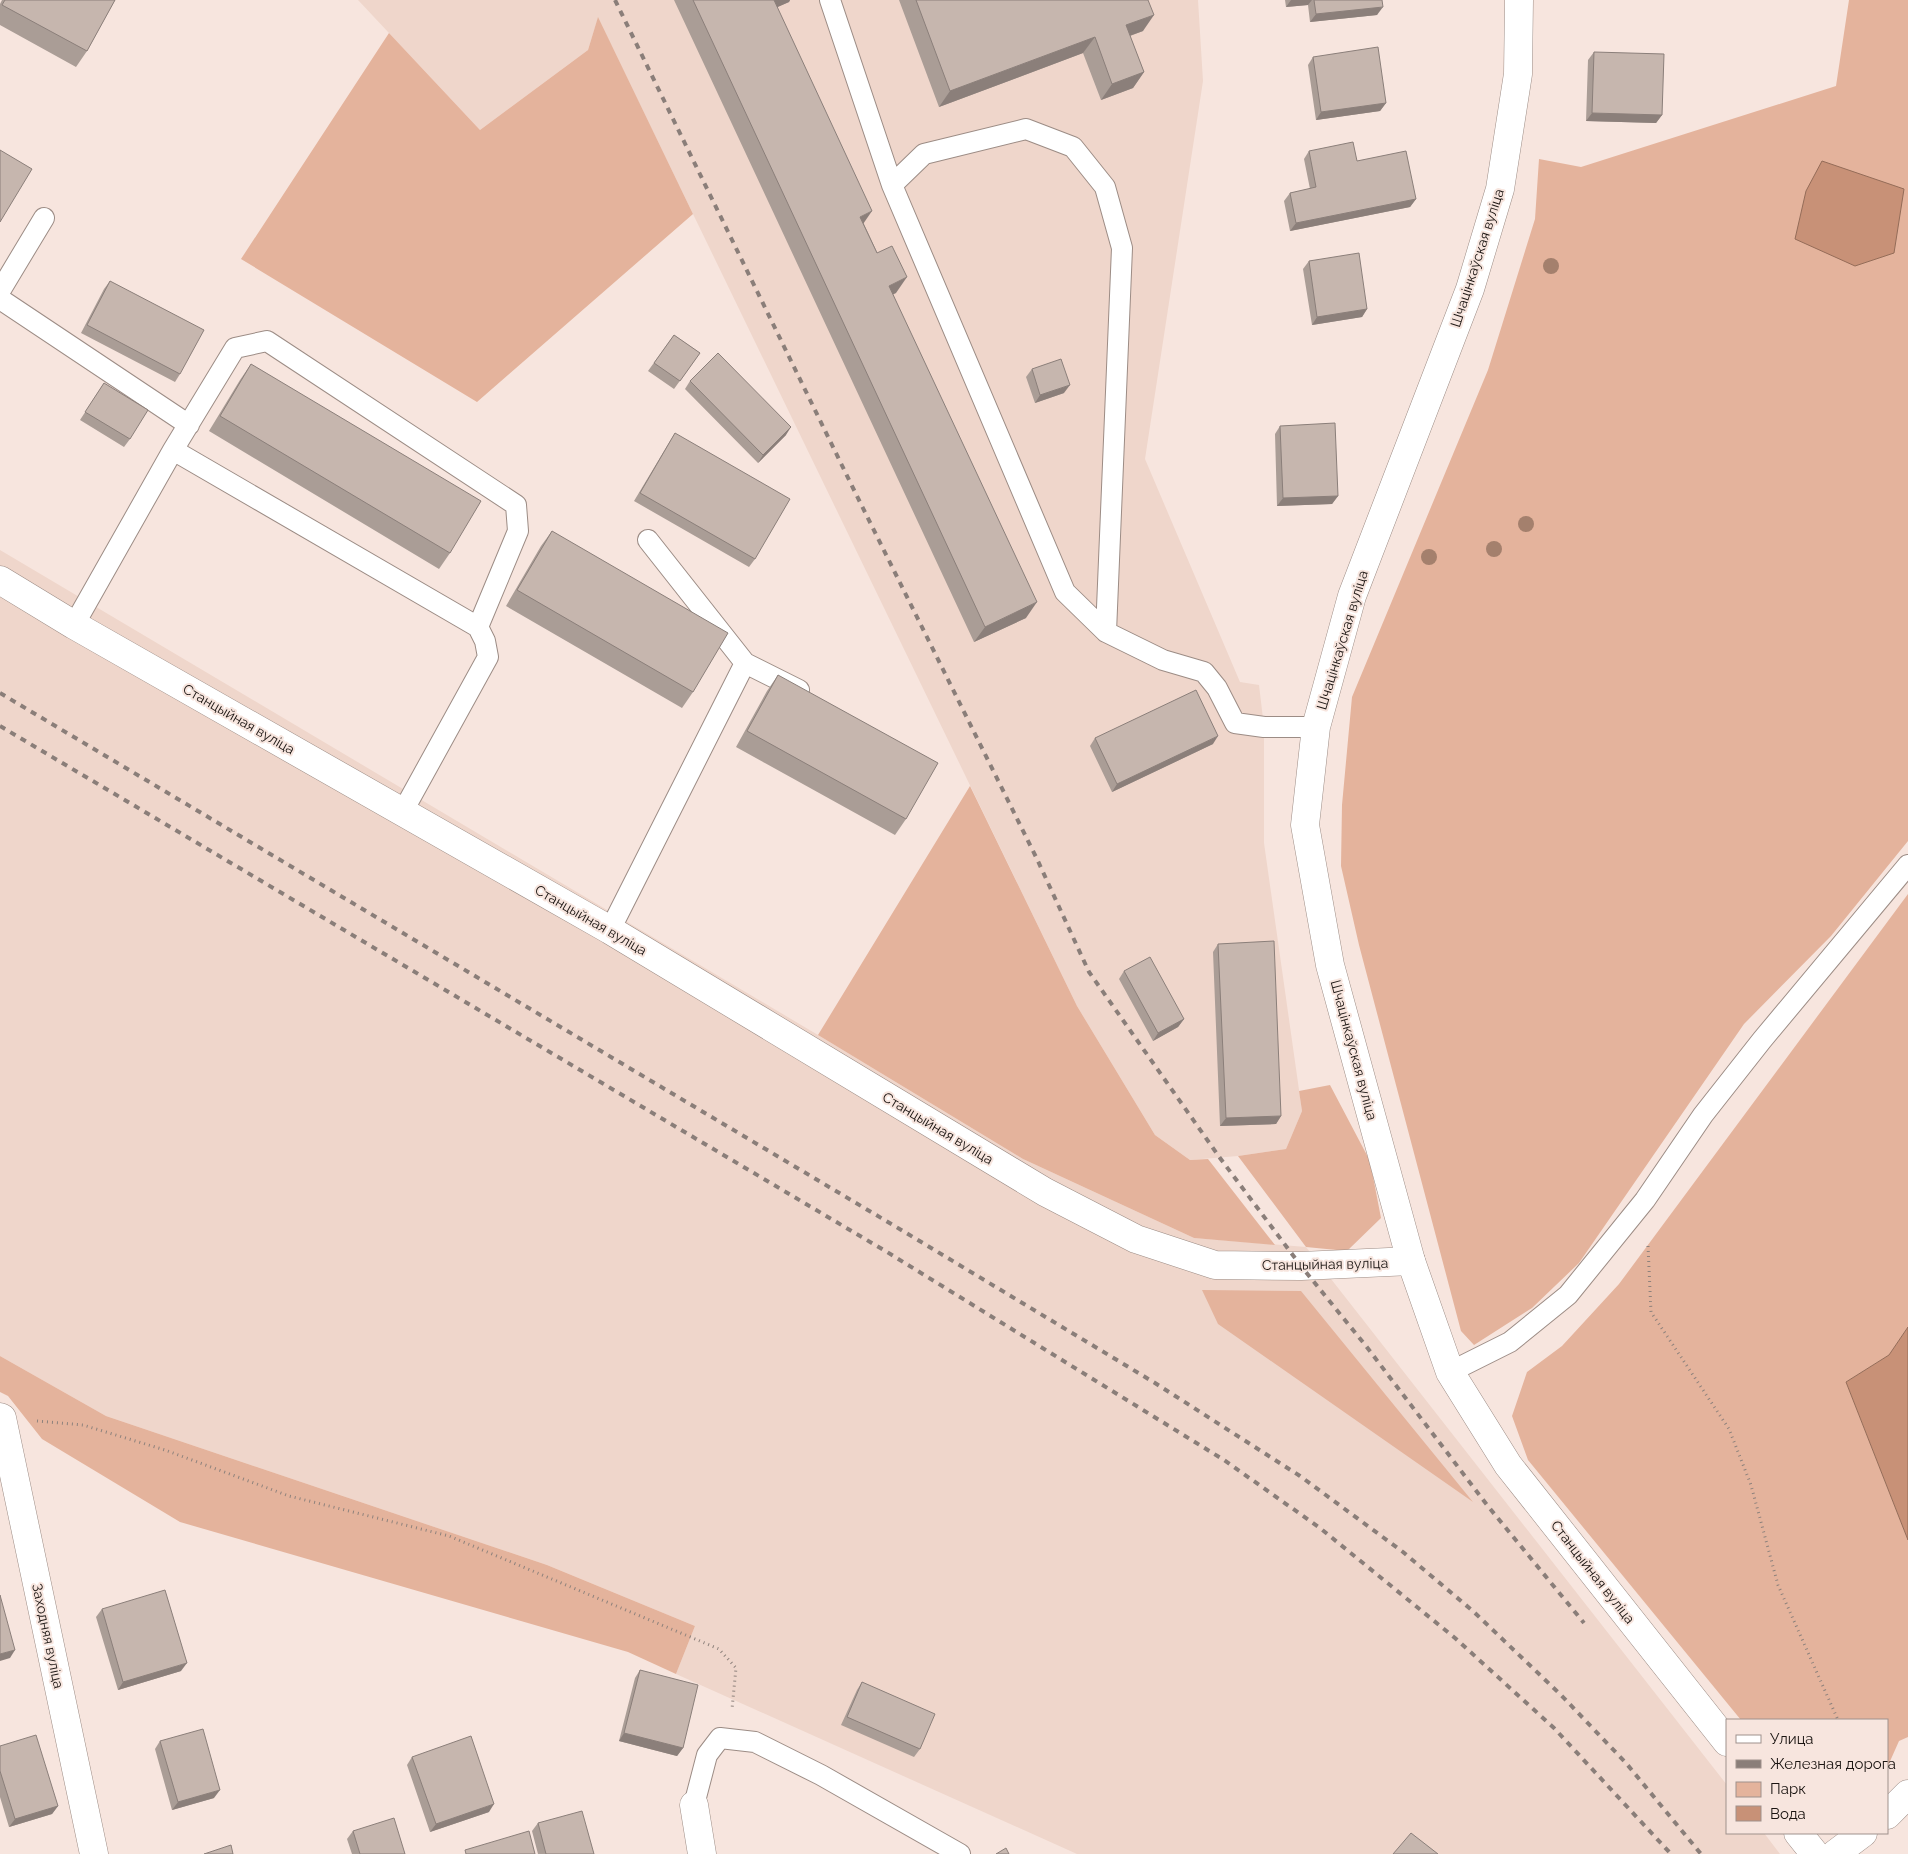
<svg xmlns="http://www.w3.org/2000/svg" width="1908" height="1854" viewBox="0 0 1908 1854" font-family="Raleway,sans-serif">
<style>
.built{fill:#efd6cb}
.green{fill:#e4b39c}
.water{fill:#c89177;stroke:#946c58}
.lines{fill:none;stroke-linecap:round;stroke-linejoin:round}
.service-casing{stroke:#9c8c85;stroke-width:22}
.minor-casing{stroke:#9c8c85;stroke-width:29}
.tertiary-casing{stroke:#9c8c85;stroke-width:29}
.path{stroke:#8e827c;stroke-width:3;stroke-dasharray:1 4;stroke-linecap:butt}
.service{stroke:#fff;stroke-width:20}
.minor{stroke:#fff;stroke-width:28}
.tertiary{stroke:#fff;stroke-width:28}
.rail{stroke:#8a7e79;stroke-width:4;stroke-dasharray:6 6;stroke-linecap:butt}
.tree{fill:#a4806d}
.wall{fill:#aa9d96}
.shaded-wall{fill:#8b7f7a}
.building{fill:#c6b6ae;stroke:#8b7f7a}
.labels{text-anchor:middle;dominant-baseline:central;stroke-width:4;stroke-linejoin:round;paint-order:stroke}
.street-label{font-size:14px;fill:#1a1411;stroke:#f7e5de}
</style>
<rect width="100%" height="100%" fill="#f7e5de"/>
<path class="built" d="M358 0H1198L1203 81 1145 459 1240 682 1259 685 1264 727V843L1302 1111 1286 1149 1238 1156 1190 1160 1155 1135 1077 1006 598 18 588 50 480 130Z
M0 550 818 1035 1023 1159 1194 1238 1306 1247 1727 1785V1833H1764L1780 1854H1077L676 1674 695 1626 547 1565 106 1416 0 1356Z"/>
<path class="green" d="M1849 0H1908V841L1831 936 1744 1024 1579 1263 1532 1308 1474 1345 1461 1331 1359 945 1341 866 1342 805 1352 697 1488 370 1535 219 1539 159 1581 167 1836 86Z
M598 17 693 214 477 402 241 259 389 33 480 130 588 50Z
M970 786 1077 1006 1155 1135 1190 1160 1208 1159 1275 1245 1194 1238 1023 1159 818 1035Z
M1908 894V1327L1889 1355 1846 1382 1908 1540V1737L1899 1741 1887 1768V1720H1741L1528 1460 1512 1416 1527 1372 1562 1346 1619 1284Z
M1330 1085 1370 1161 1381 1218 1347 1251 1306 1247 1238 1156 1286 1149 1302 1111 1299 1091Z
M1202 1290 1301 1291 1473 1502 1218 1324Z
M0 1356 106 1416 547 1565 695 1626 676 1674 628 1652 180 1522 42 1439 8 1396 0 1392Z"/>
<path class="water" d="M1822 161 1904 189 1894 253 1855 266 1795 239 1806 191Z
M1908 1327V1540L1846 1382 1889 1355Z"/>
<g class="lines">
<defs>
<path id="service" d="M830 0 892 185 1065 592 1106 632 1163 660 1204 672 1217 688 1235 723 1264 727H1316
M892 185 924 154 1026 129 1073 147 1105 187 1122 248 1106 632
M0 291 44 218
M0 299 189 425
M173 450 478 627
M74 625 173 450 235 348 267 341 516 505 518 531 478 627 485 641 488 657 402 813
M745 663 799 690
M610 930 745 663 648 540
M1450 1372 1510 1342 1568 1295 1645 1200 1703 1115 1762 1040 1908 865
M694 1805 707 1755 720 1738 755 1742 821 1775 960 1854"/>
<path id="minor" d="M0 580 74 625 610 930 1045 1192 1136 1239 1215 1265 1301 1266 1411 1261
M0 1417 2 1418 94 1854
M694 1805 702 1854
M1887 1815 1908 1794
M1835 1854 1863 1833"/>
<path id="tertiary" d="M1519 0 1518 74 1500 189 1470 289 1352 596 1316 727 1305 825 1330 965 1411 1261 1450 1372 1508 1465 1727 1742
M1798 1833 1815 1854"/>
</defs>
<use href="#service" class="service-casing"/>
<use href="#minor" class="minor-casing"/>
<use href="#tertiary" class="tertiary-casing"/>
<path class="path" d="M1648 1246 1651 1312 1729 1429 1751 1485 1778 1585 1838 1720
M37 1421 83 1425 165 1450 289 1496 449 1536 719 1649 736 1668 732 1709"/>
<use href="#service" class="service"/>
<use href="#minor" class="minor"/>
<use href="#tertiary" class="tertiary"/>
<path class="rail" d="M615 0 853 488 1037 859 1089 972 1220 1158 1301 1266 1366 1346 1487 1505 1584 1623
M0 693 903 1231 1155 1383 1300 1476 1403 1552 1474 1612 1561 1695 1626 1763 1701 1854
M0 726 887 1252 1224 1460 1320 1528 1455 1638 1554 1728 1671 1854"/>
</g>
<g class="tree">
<circle cx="1551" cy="266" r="8"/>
<circle cx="1526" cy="524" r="8"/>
<circle cx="1494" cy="549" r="8"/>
<circle cx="1429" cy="557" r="8"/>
</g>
<path class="wall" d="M2 0H115L87 51 76 67 0 25V4Z
M674 0H790L789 2 777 7 864 224 896 293 893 294 1026 618 974 642Z
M899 0H1148L1143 31 1130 36 1144 72 1133 88 1101 100 1083 53 939 107Z
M1285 0H1382L1377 15 1310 22 1308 5 1286 7Z
M1594 52 1662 115 1656 123 1586 121 1588 60Z
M1313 57 1386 103 1380 111 1316 120 1308 65Z
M1309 151 1357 161 1416 199 1410 207 1290 231 1284 201 1290 193 1310 189 1304 159Z
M1309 261 1367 309 1362 317 1312 325 1303 269Z
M110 281 180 374 175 382 81 333 104 289Z
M674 335 700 353 674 389 648 371Z
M251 364 450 553 439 569 209 431 240 380Z
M1032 369 1064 393 1035 403 1026 377Z
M690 381 786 435 758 463 685 389Z
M104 383 130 439 124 447 80 420Z
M1280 426 1338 496 1332 504 1277 506 1275 434Z
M675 433 755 559 749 567 634 501 670 441Z
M552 531 693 692 682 708 506 606 541 546Z
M778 675 906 819 895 835 736 747 767 691Z
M1095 738 1213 744 1112 792 1090 746Z
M1218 944 1281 1116 1276 1124 1220 1126 1213 952Z
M1124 971 1184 1019 1178 1027 1153 1041 1119 979Z
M102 1609 181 1671 118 1690 96 1617Z
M640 1670 683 1748 677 1756 619 1741 635 1678Z
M862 1682 920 1749 914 1757 841 1725 857 1690Z
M160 1741 214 1798 172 1810 155 1749Z
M0 1746 58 1806 52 1814 9 1827 0 1797Z
M412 1757 489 1812 430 1832 407 1765Z
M538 1823 594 1854H538L532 1831Z
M353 1831 405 1854H352L347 1839Z"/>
<path class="shaded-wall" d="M772 0H790L789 2 762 14Z
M1291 0H1312L1308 5 1286 7Z
M1383 7 1377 15 1310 22 1316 14Z
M1154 15 1143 31 1115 41 1126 25Z
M1095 37 1083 53 939 107 950 91Z
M1144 72 1133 88 1101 100 1112 84Z
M1386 103 1380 111 1316 120 1321 112Z
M1592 113 1662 115 1656 123 1586 121Z
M1416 199 1410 207 1290 231 1296 223Z
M872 211 861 227 860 217Z
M907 277 896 293 878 301 889 286Z
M1367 309 1362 317 1312 325 1317 317Z
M1070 385 1064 393 1035 403 1040 395Z
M791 427 786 435 758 463 763 455Z
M1338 496 1332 504 1277 506 1283 498Z
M1037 602 1026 618 974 642 985 627Z
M1218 736 1213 744 1112 792 1117 784Z
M1184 1019 1178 1027 1153 1041 1158 1033Z
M1281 1116 1276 1124 1220 1126 1226 1118Z
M15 1650 10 1658 0 1661V1654Z
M187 1663 181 1671 118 1690 123 1682Z
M624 1733 683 1748 677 1756 619 1741Z
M220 1790 214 1798 172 1810 178 1802Z
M494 1804 489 1812 430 1832 436 1824Z
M58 1806 52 1814 9 1827 15 1819Z"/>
<path class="building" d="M5 0H115L87 51 2 5Z
M693 0H774L872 211 860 217 877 253 892 246 907 277 889 286 1037 602 985 627Z
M916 0H1148L1154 15 1126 25 1144 72 1112 84 1095 37 950 91Z
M1314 0H1382L1383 7 1316 14Z
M1378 47 1386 103 1321 112 1313 57Z
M1594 52 1664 54 1662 115 1592 113Z
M1353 142 1357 161 1406 151 1416 199 1296 223 1290 193 1316 187 1309 151Z
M0 150 32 169 0 222Z
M1359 253 1367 309 1317 317 1309 261Z
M110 281 204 330 180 374 87 325Z
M674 335 700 353 680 381 654 363Z
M718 353 791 427 763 455 690 381Z
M1061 359 1070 385 1040 395 1032 369Z
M251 364 481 501 450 553 220 416Z
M104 383 148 410 130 439 85 412Z
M1335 423 1338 496 1283 498 1280 426Z
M675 433 790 499 755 559 640 493Z
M552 531 728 633 693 692 517 590Z
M778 675 938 763 906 819 747 731Z
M1196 690 1218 736 1117 784 1095 738Z
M1274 941 1281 1116 1226 1118 1218 944Z
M1150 957 1184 1019 1158 1033 1124 971Z
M165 1590 187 1663 123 1682 102 1609Z
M0 1595 15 1650 0 1654Z
M640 1670 698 1685 683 1748 624 1733Z
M862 1682 935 1714 920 1749 847 1717Z
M203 1729 220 1790 178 1802 160 1741Z
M36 1735 58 1806 15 1819 0 1771V1746Z
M471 1736 494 1804 436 1824 412 1757Z
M582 1811 594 1854H546L538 1823Z
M394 1818 405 1854H360L353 1831Z
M529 1831 535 1854H466L465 1850Z
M1411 1833 1438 1854H1393Z
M231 1845 233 1854H204Z
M1006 1848 1009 1854H996Z"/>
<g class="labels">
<g class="street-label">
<text transform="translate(1477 258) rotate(-72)">Шчацінкаўская вуліца</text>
<text transform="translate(1342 640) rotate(-73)">Шчацінкаўская вуліца</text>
<text transform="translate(239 719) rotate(30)">Станцыйная вуліца</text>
<text transform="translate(591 920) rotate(30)">Станцыйная вуліца</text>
<text transform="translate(1354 1050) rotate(75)">Шчацінкаўская вуліца</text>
<text transform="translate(938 1128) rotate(31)">Станцыйная вуліца</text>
<text transform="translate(1325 1264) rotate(-1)">Станцыйная вуліца</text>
<text transform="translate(1593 1572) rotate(52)">Станцыйная вуліца</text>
<text transform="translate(48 1636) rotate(78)">Заходняя вуліца</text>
</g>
</g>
<rect x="1726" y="1719" width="162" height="115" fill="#f7e5de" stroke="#9f918c"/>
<rect x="1736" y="1735" width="25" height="8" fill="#ffffff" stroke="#9f918c"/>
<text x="1770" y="1744" font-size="15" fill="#1a1411">Улица</text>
<rect x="1736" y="1760" width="25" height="8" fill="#8a7e79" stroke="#9f918c"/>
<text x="1770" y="1769" font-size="15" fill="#1a1411">Железная дорога</text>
<rect x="1736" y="1782" width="25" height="15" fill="#e4b39c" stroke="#9f918c"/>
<text x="1770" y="1794" font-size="15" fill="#1a1411">Парк</text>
<rect x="1736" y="1806" width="25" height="15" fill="#c89177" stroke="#9f918c"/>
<text x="1770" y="1819" font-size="15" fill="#1a1411">Вода</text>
</svg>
